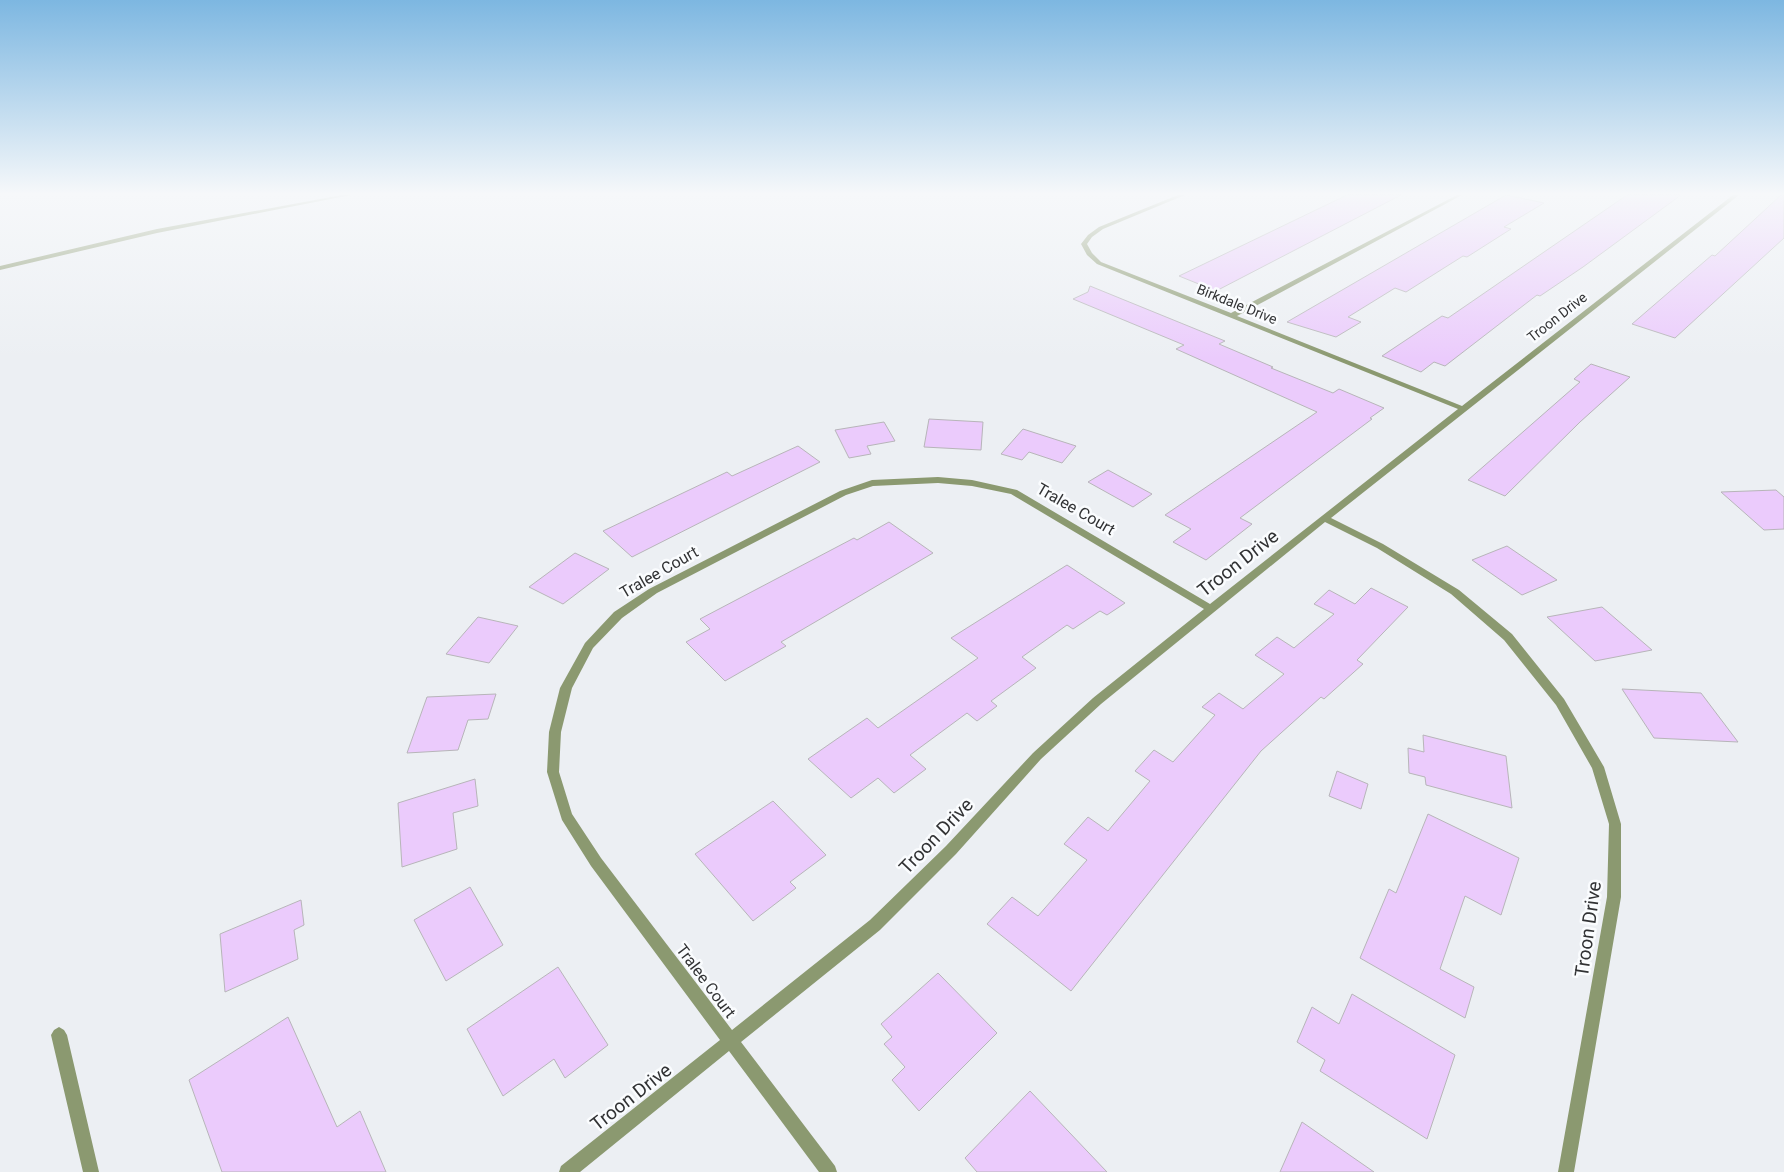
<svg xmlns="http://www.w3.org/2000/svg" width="1784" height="1172" viewBox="0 0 1784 1172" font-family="Roboto,sans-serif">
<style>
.building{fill:#ebcbfc;stroke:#b7b5b9}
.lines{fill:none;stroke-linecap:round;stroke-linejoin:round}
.service{fill:#8b9970;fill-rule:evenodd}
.minor{fill:#8b9970;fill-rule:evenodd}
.labels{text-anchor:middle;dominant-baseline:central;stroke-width:5;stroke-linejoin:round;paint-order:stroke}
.far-street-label{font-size:14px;fill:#313234;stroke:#fafcfe}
.street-label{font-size:16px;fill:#313234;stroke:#fafcfe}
.near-street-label{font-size:19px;fill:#313234;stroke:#fafcfe}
</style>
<rect width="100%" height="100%" fill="#eceff3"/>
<path class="building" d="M1347 195H1401L1216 291 1179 276Z
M1506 195 1544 203 1504 227 1511 229 1467 257 1463 256 1406 292 1395 288 1348 317 1361 322 1336 337 1287 322Z
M1627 195H1681L1583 267 1540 296 1537 295 1445 366 1434 362 1421 372 1382 356 1442 316 1448 318Z
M1781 195H1784V238L1675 338 1632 324 1712 255 1715 256Z
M1090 286 1225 341 1219 344 1273 367 1271 368 1333 393 1339 389 1384 408 1370 418 1372 419 1240 518 1252 524 1206 560 1173 542 1191 529 1165 515 1317 412 1176 349 1184 345 1073 299 1088 292Z
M1591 364 1630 377 1580 422 1505 496 1468 480 1580 382 1574 379Z
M929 419 983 422 981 450 924 447Z
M884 422 895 441 867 446 871 454 849 458 835 430Z
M1023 429 1076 446 1062 463 1029 452 1022 460 1001 454Z
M798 446 820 462 632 557 603 531 727 472 732 476Z
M1108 470 1152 494 1133 507 1088 482Z
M1776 490 1784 497V529L1764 530 1721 492Z
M889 522 933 553 781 642 786 646 725 681 686 642 710 629 700 619 854 538 857 540Z
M1507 546 1557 580 1522 595 1472 560Z
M575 553 609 569 563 604 529 587Z
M1067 565 1125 603 1107 615 1100 611 1073 629 1067 625 1022 657 1036 668 991 701 997 706 977 721 967 713 910 755 926 769 894 793 878 778 851 798 808 759 867 718 878 728 978 658 951 638Z
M1371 588 1408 607 1357 660 1363 664 1324 699 1321 697 1261 751 1071 991 987 924 1012 897 1038 916 1087 860 1064 844 1088 817 1108 831 1150 781 1135 771 1154 750 1173 762 1215 715 1202 707 1219 693 1243 709 1284 674 1255 655 1277 637 1294 648 1334 614 1314 604 1329 590 1355 604Z
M1602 607 1652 650 1595 661 1547 617Z
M478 617 518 626 489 663 446 654Z
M1622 689 1701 693 1738 742 1654 738Z
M496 694 488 719 468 720 458 750 407 753 427 697Z
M1423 735 1506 756 1512 808 1426 785 1425 777 1409 773 1408 748 1424 752Z
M1337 771 1368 784 1361 809 1329 796Z
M475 779 478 806 453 813 457 849 402 867 398 803Z
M773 801 826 855 790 882 796 888 753 921 695 854Z
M1428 814 1519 858 1501 915 1465 896 1440 969 1474 987 1465 1018 1360 958 1389 889 1396 893Z
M470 887 503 945 446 981 414 920Z
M301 900 304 925 294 930 298 959 225 992 220 934Z
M558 967 608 1045 565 1078 554 1059 503 1096 467 1029Z
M938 973 997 1033 919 1111 892 1080 905 1067 884 1044 892 1037 881 1024Z
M1352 994 1455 1055 1427 1139 1320 1071 1325 1060 1297 1042 1312 1007 1339 1024Z
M288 1017 337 1127 360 1111 386 1172H222L189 1080Z
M1030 1091 1107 1172H977L965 1158Z
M1302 1122 1374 1172H1280Z"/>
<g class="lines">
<path class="service" d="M342 195H351L157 233 0 270V266L157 229Z"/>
<path class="minor" d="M1178 195H1185L1103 229 1092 237 1087 244 1092 253 1101 262 1231 313 1457 195H1462L1237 316 1462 406 1733 195H1739L1331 518 1383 544 1459 590 1512 634 1564 699 1604 767 1621 824V897L1574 1172H1558L1607 897 1609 824 1592 768 1556 705 1504 640 1451 594 1377 548 1325 522 1101 704 1041 759 956 854 880 930 741 1042 835 1166 837 1172H819L729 1051 580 1172H559L561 1166 720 1040 591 866 562 820 547 772 549 732 560 688 585 643 614 612 649 589 840 491 872 480 938 477 972 480 1017 490 1210 604 1458 409 1097 264 1087 255 1081 244 1088 235 1099 227ZM938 483 972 486 1011 494 1204 609 1093 698 1033 753 946 846 870 920 732 1030 601 858 572 814 559 772 561 732 572 688 593 648 622 618 657 593 846 495 873 486Z
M59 1027 64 1030 67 1035 99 1172H83L51 1035 54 1030Z"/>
</g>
<linearGradient id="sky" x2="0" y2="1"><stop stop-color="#7db7e1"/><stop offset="0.54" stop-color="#f6f8fa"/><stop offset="1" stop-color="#f6f8fa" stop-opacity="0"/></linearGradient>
<rect width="1784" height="359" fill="url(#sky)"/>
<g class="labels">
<g class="far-street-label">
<text transform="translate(1237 304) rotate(22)">Birkdale Drive</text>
<text transform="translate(1557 317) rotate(-38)">Troon Drive</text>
</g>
<g class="street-label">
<text transform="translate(1076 509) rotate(30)">Tralee Court</text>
<text transform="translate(659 572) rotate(-30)">Tralee Court</text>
<text transform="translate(706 981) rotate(53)">Tralee Court</text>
</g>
<g class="near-street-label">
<text transform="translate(1238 563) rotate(-38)">Troon Drive</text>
<text transform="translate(936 836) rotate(-46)">Troon Drive</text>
<text transform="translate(1588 929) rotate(-82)">Troon Drive</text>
<text transform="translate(631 1097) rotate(-38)">Troon Drive</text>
</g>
</g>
</svg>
